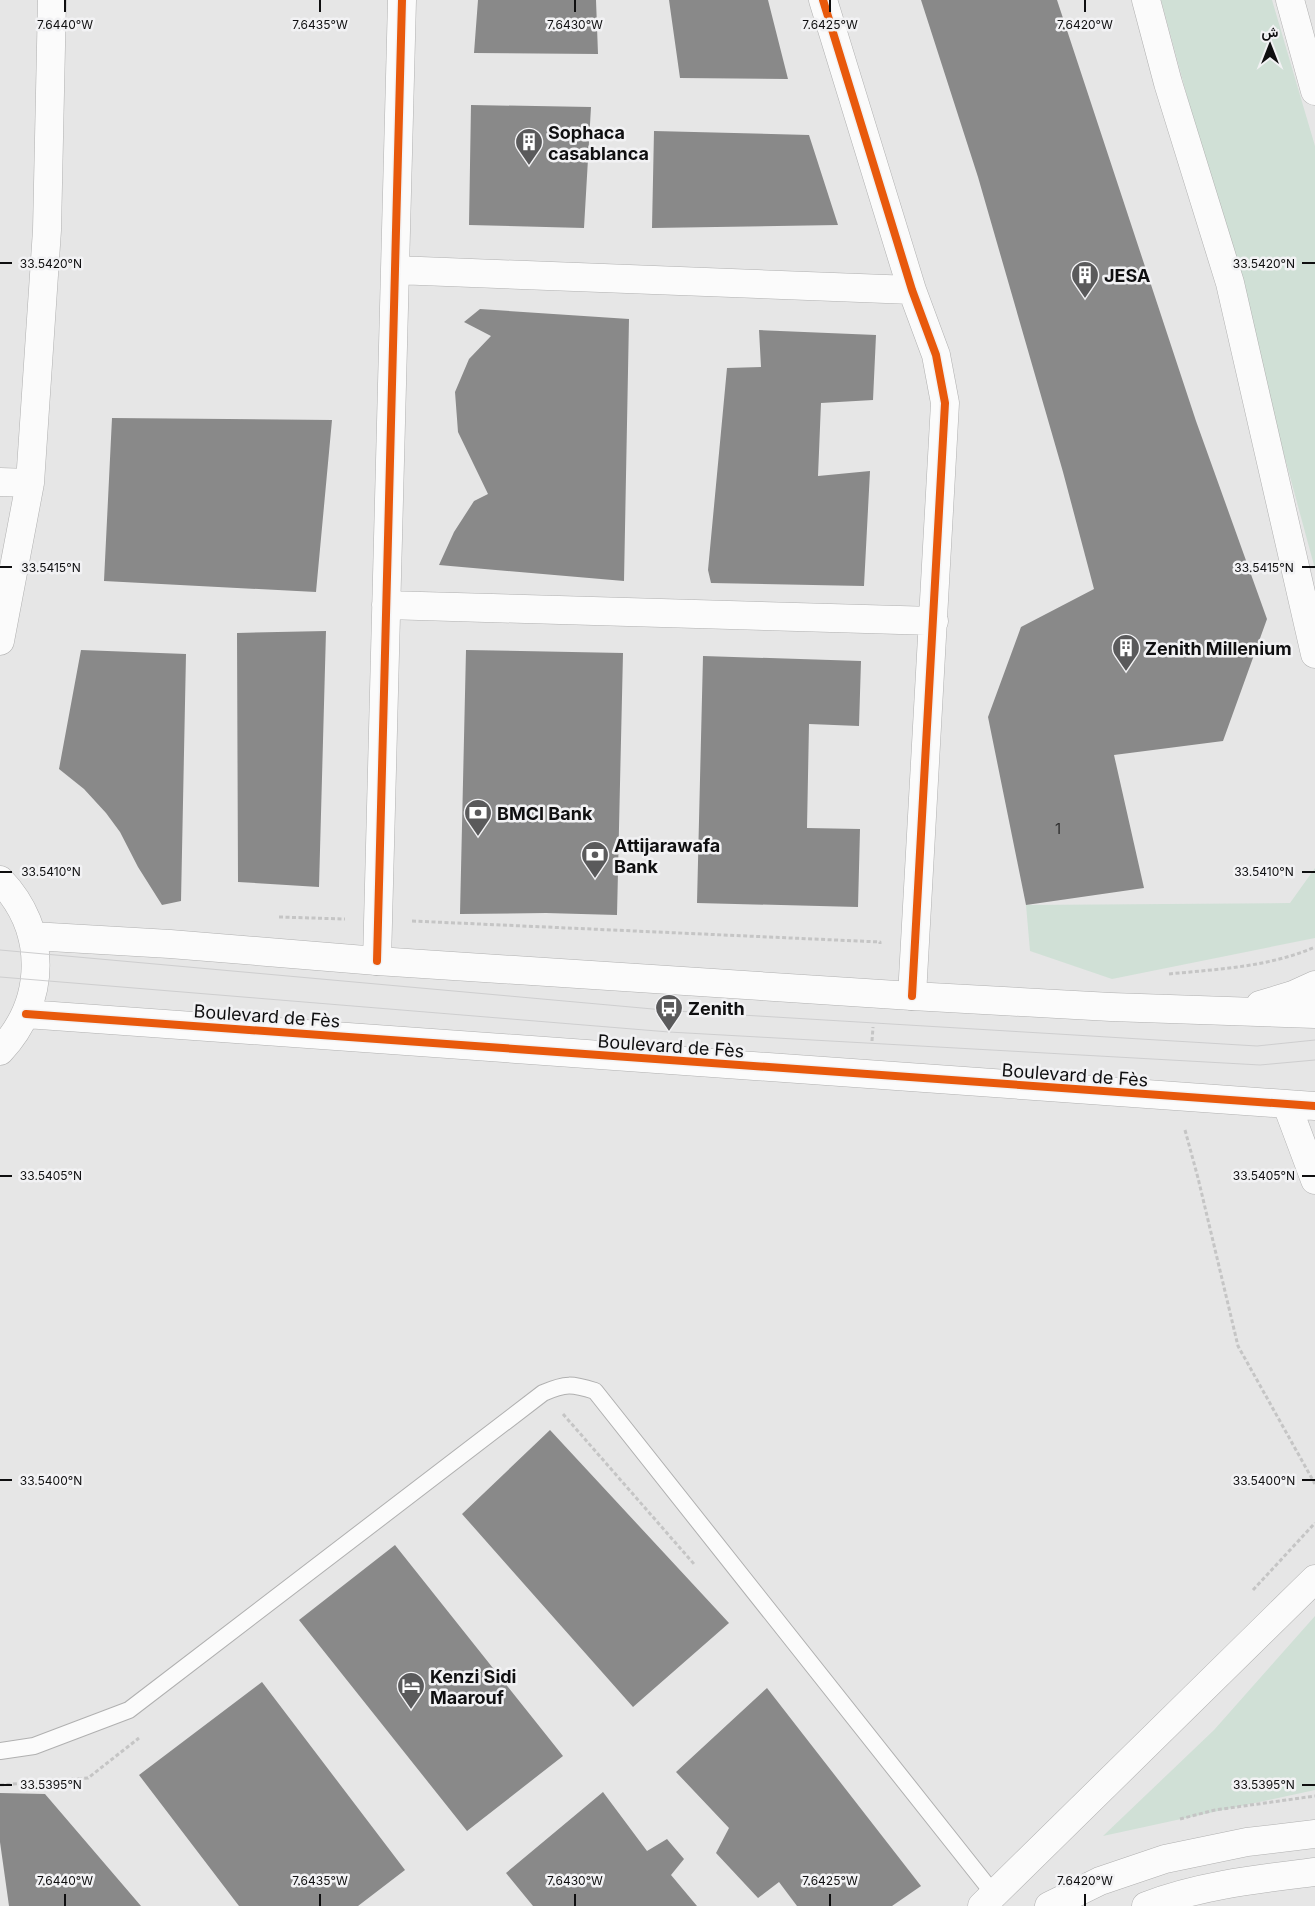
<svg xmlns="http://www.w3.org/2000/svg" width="1315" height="1906" viewBox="0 0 1315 1906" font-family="Inter,Vazirmatn,sans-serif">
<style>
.green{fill:#d0e0d6}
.building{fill:#898989}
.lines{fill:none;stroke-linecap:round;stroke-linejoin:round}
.lane-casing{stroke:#b0b0b0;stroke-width:18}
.street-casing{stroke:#b0b0b0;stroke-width:29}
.secondary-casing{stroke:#b0b0b0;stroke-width:29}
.path{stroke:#c5c5c5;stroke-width:3;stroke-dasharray:4 2.5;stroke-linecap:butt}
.lane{stroke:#fbfbfb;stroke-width:16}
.street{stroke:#fbfbfb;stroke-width:28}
.secondary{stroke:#fbfbfb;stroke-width:28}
.tram{stroke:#cececf;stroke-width:1}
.cycleway-casing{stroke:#f2f2f4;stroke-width:11}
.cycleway{stroke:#e8590c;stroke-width:8}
.ticks{fill:none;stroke:#0f0f10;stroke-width:2}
.labels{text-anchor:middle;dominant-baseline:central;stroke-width:5;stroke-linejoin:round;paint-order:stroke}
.number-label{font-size:15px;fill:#2e2e2e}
.poi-label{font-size:18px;font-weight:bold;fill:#0f0f10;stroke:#f2f2f4;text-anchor:start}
.street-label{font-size:18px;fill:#0f0f10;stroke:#f2f2f4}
.ticks-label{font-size:12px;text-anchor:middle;fill:#0f0f10;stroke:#f2f2f4;stroke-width:5;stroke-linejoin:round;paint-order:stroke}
</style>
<rect width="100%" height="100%" fill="#e6e6e6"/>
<path class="green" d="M1161 0H1272L1315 146V569Z
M1315 868V938L1112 979 1030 951 1026 905 1290 903Z
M1315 1616V1790L1103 1836 1214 1730Z"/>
<path class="building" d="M478 0H596L598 54 474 53Z
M669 0H768L788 79 680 78Z
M921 0H1057L1196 421 1267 619 1223 741 1114 755 1144 888 1026 905 988 717 1021 627 1094 589 1063 472 978 177Z
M471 105 591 107 584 228 469 225Z
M654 131 809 135 838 225 652 228Z
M480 309 629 319 624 581 439 565 454 532 474 501 488 494 458 432 455 392 469 359 491 336 464 322Z
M759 330 876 335 873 400 821 403 818 476 870 471 864 586 711 583 708 570 727 368 761 367Z
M112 418 332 420 316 592 104 581Z
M326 631 319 887 238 882 237 633Z
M81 650 186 654 181 901 162 905 138 867 120 832 106 813 84 789 59 769Z
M466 650 623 653 617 915 546 913 460 914Z
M703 656 861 661 859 726 809 724 807 828 860 829 858 907 697 903Z
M550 1430 729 1623 633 1707 462 1514Z
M395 1545 563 1756 467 1831 299 1620Z
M262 1682 405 1870 358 1906H239L139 1775Z
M767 1688 921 1886 892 1906H797L779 1882 758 1898 716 1853 729 1828 676 1772Z
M603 1792 647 1851 667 1839 684 1859 671 1875 697 1906H533L506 1873Z
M0 1793 45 1794 141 1906H9L0 1842Z"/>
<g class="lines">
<defs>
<path id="lane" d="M0 1751 34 1746 129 1710 543 1393C566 1383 572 1384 595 1391L993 1893"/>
<path id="street" d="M823 0 912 290 936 355 945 403 912 996
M1146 0 1168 83 1230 283 1315 654
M395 270 912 290
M0 482 30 483
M386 605 934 621
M0 641 30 483 47 230 52 0
M377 961 402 0"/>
<path id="secondary" d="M1290 0 1315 91
M0 880C48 930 47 1001 0 1051
M32 936 170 944 377 961 912 996 1111 1007 1315 1014
M1260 1005 1293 995 1315 985
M26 1014 1315 1106
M1287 1105 1315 1180
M982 1906 1315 1579
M1049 1906 1100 1881 1165 1859 1247 1842 1315 1834
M1146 1906C1200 1885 1259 1879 1315 1872"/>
</defs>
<use href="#lane" class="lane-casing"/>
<use href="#street" class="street-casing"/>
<use href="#secondary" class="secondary-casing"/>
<path class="path" d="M279 917 345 919
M412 921 880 942V944
M1169 974C1219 969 1269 967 1315 947
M872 1041 873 1027
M1185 1130 1198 1178 1238 1346 1315 1484
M563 1414 694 1564
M1253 1590 1315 1523
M0 1785 88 1778 139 1738
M1180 1819 1215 1810 1315 1796"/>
<use href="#lane" class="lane"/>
<use href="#street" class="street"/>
<use href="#secondary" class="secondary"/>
<path class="tram" d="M0 950 675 1011 1257 1046 1315 1040
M0 977 669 1032 1260 1065 1315 1060"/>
<defs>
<path id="cycleway" d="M823 0 912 290 936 355 945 403 912 996
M377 961 402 0
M26 1014 1315 1106"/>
</defs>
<use href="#cycleway" class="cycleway-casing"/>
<use href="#cycleway" class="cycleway"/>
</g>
<path class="ticks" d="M65 0V12M320 0V12M575 0V12M830 0V12M1085 0V12M0 263H12M1302 263H1315M0 567H12M1302 567H1315M0 872H12M1302 872H1315M0 1176H12M1302 1176H1315M0 1480H12M1302 1480H1315M0 1785H12M1302 1785H1315M65 1894V1906M320 1894V1906M575 1894V1906M830 1894V1906M1085 1894V1906"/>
<defs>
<symbol id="building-pin" viewBox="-11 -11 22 30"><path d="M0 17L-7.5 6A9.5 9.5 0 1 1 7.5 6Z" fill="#5a5a5b" stroke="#f2f2f4"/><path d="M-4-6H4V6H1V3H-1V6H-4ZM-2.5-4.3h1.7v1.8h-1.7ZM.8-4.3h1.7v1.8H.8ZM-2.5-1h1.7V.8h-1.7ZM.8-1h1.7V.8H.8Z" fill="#fff"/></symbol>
<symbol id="bank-pin" viewBox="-11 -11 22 30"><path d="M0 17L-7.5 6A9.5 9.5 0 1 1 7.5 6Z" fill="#5a5a5b" stroke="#f2f2f4"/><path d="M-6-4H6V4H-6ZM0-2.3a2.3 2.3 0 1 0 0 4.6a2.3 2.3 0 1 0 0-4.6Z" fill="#fff"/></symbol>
<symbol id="bus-pin" viewBox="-11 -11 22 30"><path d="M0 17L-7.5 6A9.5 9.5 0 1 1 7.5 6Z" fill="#5a5a5b" stroke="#f2f2f4"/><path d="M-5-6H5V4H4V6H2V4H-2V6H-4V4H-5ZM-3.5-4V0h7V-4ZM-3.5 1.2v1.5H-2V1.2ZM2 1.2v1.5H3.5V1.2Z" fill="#fff"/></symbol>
<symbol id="hotel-pin" viewBox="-11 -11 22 30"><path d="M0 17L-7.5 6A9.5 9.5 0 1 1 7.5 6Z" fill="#5a5a5b" stroke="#f2f2f4"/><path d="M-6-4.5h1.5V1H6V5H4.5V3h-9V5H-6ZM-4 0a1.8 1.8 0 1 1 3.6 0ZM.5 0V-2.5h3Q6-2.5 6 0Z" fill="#fff"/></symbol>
</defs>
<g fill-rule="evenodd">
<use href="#building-pin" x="513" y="126" width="32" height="43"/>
<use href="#building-pin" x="1069" y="259" width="32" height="43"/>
<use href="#building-pin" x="1110" y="632" width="32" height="43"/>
<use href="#bank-pin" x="462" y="797" width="32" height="43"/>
<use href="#bank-pin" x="579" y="839" width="32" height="43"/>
<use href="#bus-pin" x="653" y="992" width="32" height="43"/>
<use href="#hotel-pin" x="395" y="1670" width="32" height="43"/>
</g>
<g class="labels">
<g class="number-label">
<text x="1058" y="828">1</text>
</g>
<g class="poi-label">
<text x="548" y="132">Sophaca<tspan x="548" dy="21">casablanca</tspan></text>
<text x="1104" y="275">JESA</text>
<text x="1145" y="648">Zenith Millenium</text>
<text x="497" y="813">BMCI Bank</text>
<text x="614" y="845">Attijarawafa<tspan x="614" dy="21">Bank</tspan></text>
<text x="688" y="1008">Zenith</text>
<text x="430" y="1676">Kenzi Sidi<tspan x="430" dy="21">Maarouf</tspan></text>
</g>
<g class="street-label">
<text transform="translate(267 1016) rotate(4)">Boulevard de Fès</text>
<text transform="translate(671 1046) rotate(4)">Boulevard de Fès</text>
<text transform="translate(1075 1075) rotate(4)">Boulevard de Fès</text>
</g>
</g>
<g class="ticks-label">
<text x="65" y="29">7.6440°W</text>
<text x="320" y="29">7.6435°W</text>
<text x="575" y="29">7.6430°W</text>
<text x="830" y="29">7.6425°W</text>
<text x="1085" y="29">7.6420°W</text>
<text x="51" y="268">33.5420°N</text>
<text x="1264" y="268">33.5420°N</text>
<text x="51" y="572">33.5415°N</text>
<text x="1264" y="572">33.5415°N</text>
<text x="51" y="876">33.5410°N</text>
<text x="1264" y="876">33.5410°N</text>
<text x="51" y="1180">33.5405°N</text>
<text x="1264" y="1180">33.5405°N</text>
<text x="51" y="1485">33.5400°N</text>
<text x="1264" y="1485">33.5400°N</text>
<text x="51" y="1789">33.5395°N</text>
<text x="1264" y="1789">33.5395°N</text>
<text x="65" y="1885">7.6440°W</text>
<text x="320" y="1885">7.6435°W</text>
<text x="575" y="1885">7.6430°W</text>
<text x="830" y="1885">7.6425°W</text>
<text x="1085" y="1885">7.6420°W</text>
</g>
<g transform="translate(1270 45)" stroke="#f2f2f4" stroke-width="4" paint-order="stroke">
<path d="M0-4L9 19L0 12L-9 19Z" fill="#0f0f10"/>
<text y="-8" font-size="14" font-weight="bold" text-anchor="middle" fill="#0f0f10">ش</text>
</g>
</svg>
